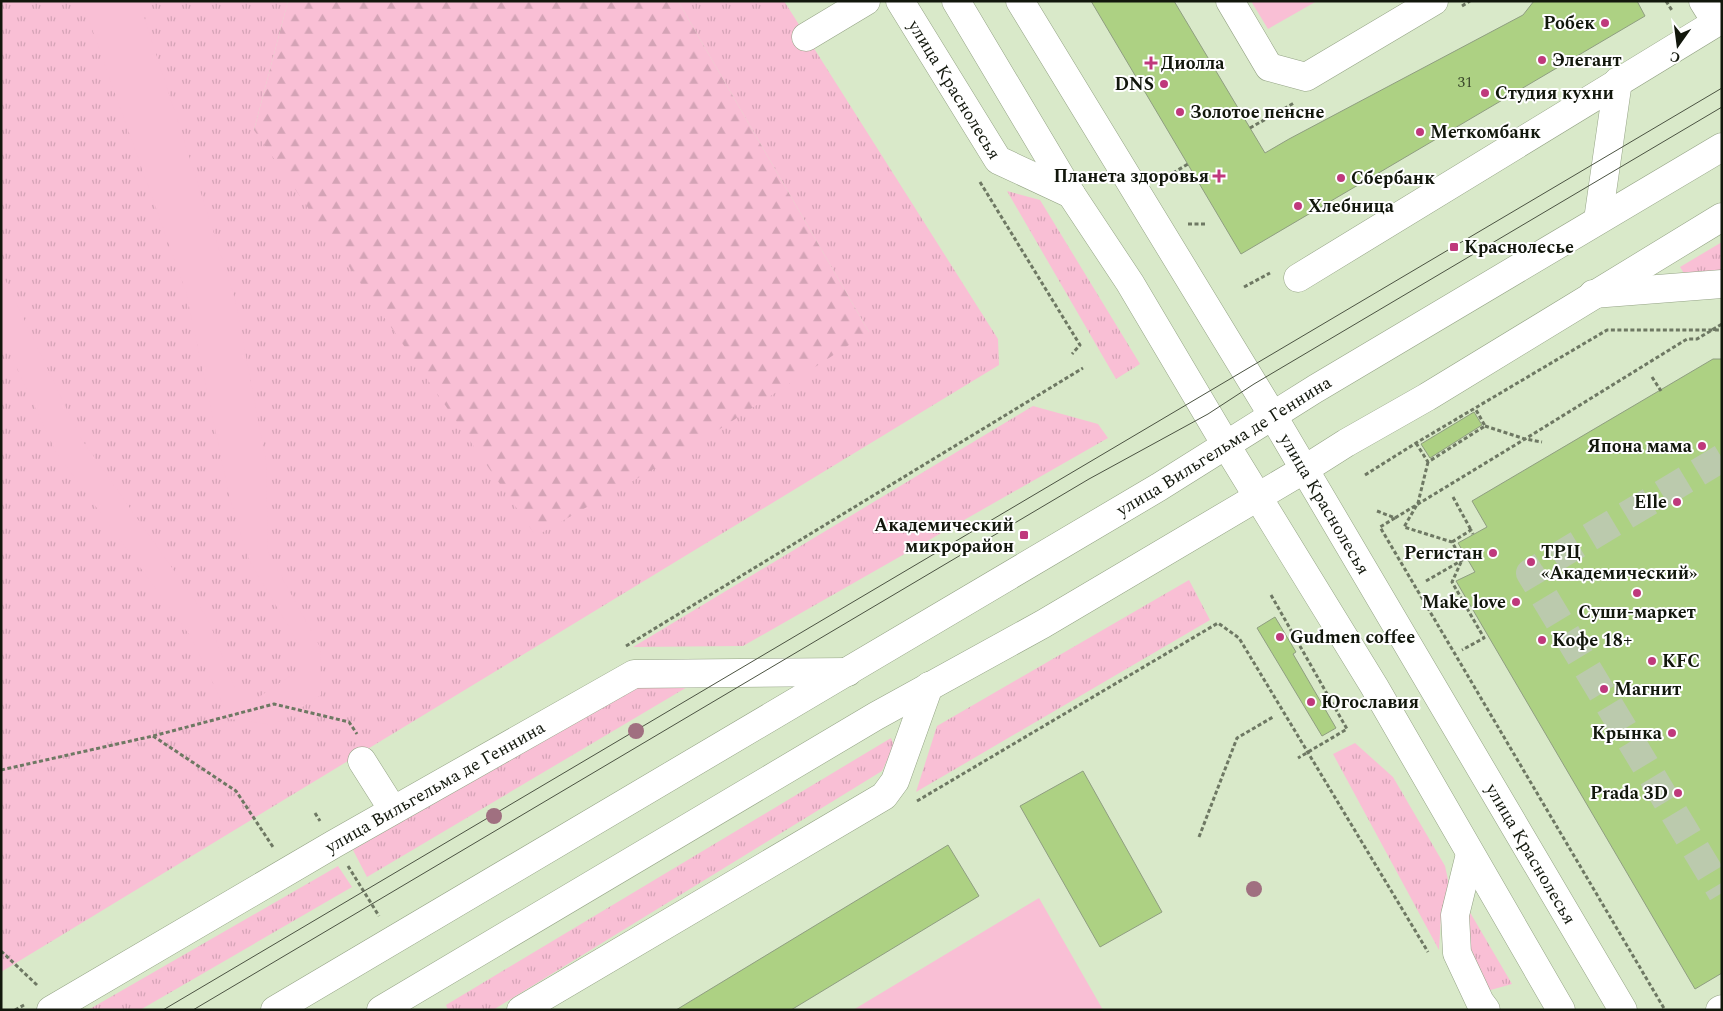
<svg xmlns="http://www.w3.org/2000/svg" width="1723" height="1011" viewBox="0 0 1723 1011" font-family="Spectral,serif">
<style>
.grass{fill:url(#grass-tufts)}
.forest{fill:url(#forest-firs)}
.park{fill:#f9bfd5}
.building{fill:#add183;stroke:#8f9e80}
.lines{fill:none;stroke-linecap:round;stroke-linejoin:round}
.minor-tunnel{stroke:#bbcaad;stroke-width:28;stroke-dasharray:28 14;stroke-linecap:butt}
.minor-casing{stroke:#94a385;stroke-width:29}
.major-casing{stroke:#94a385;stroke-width:29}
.path{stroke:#6e7863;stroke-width:3;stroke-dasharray:4 2.5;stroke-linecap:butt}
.minor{stroke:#fff;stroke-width:28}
.major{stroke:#fff;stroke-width:28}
.tram{stroke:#4b5342;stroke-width:1}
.tree{fill:#a07080}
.poi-dot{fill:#bf397c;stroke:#fff;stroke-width:2}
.labels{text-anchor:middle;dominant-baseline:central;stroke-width:4;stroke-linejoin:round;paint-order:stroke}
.number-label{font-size:15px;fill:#39462a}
.poi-label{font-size:18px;font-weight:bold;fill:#12170c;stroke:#fff;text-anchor:start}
.street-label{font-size:18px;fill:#12170c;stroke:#fff}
</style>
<defs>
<pattern id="grass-tufts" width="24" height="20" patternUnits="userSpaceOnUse" patternTransform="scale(1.25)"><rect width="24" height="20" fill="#f9bfd5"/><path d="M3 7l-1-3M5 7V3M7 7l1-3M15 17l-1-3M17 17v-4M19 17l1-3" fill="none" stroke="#d4a3b6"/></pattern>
<pattern id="forest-firs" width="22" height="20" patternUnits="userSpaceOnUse" patternTransform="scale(1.25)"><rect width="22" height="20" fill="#f9bfd5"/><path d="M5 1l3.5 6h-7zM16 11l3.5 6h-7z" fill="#d4a3b6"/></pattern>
</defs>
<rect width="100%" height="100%" fill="#d9e9c9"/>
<path class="grass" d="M1 1H288L254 130 869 332 678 1H784L998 339 999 365 1 972Z
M1007 191 1040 200 1140 364 1116 379Z
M1722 242V270L1685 275 1680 267Z
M1033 406 1098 424 1108 438 743 646 633 647Z
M1189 580 1210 620 916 792 937 726Z
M694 683 367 877 353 850 627 687Z
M891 738 894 746 882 771 493 1010H448L446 1005Z
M1355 743 1393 777 1445 866 1450 889 1441 915 1439 950 1333 754Z
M338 866 352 887 140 1010H88Z
M1468 909 1512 984 1487 991 1466 955Z"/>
<path class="forest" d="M288 1H678L869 332 689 449 536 536 254 130Z"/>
<path class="park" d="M82 1H139L235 299 266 461 268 552 320 647 321 695 274 725 230 719 191 637 56 452 1 334V271L80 437 208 619 235 689 259 697 300 669V646L249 560 230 499 186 292Z
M1251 1H1317L1268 29Z
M1039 898 1103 1010H853Z"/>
<path class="building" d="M1091 1H1174L1265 153 1289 139 1523 15 1534 1H1637L1645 16 1241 254Z
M1713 359H1722V973L1695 989 1456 581 1475 572 1458 543 1487 527 1472 501Z
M1474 412 1482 425 1430 458 1421 444Z
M1275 617 1296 652 1293 654 1336 728 1322 736 1257 628Z
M1083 771 1162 912 1100 947 1020 806Z
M948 845 979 896 791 1010H676Z"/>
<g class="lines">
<path class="minor-tunnel" d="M1722 458 1530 573 1722 893"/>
<defs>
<g id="minor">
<path id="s1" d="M900 1 998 160 1071 194"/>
<path d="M956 1 1071 194 1130 283 1226 445"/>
<path d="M1020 1 1273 416"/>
<path d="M1230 1 1269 67 1306 77 1434 1"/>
<path d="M1703 1 1716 22"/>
<path d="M806 37 866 1"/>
<path d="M1598 220 1618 81"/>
<path d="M1298 278 1722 19"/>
<path d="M1593 294 1722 284"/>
<path d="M362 761 393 810"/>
<path d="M1470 854 1455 915 1457 953 1480 1002 1486 1010"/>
<path id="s2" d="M51 1010 334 844 634 674 848 672"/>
<path d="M521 1010 884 796 895 781 929 686"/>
<path d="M1720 1010 1722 1009"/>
</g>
<g id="major">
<path id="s3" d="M1273 416 1623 1010"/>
<path d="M1226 445 1374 686 1561 1010"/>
<path id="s4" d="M275 1010 1159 487 1315 389 1722 147"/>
<path d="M381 1010 876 716 1043 624 1305 469 1346 443 1427 397 1722 217"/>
</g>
</defs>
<use href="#minor" class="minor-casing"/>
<use href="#major" class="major-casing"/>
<path class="path" d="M1666 1 1673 12
M1462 6 1470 1
M1250 128 1294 103
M1173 173 1188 164
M980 182 1080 345 1072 354
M1188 224H1205
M1244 287 1270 273
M1652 377 1661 391
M1485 426 1525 439 1542 442
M1416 443 1428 462 1485 426 1475 408
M1428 462 1418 503 1404 527 1452 542 1462 560 1452 582 1484 638 1462 650
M1365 475 1416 443 1607 330H1722
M1453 497 1471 530
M1377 511 1395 518 1525 439 1687 339H1697L1722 324
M1395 518 1380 527 1665 1010
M1452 542 1471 530 1473 534
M1426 581 1466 558
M1271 595 1347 729 1298 758
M626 646 1083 368
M153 736 236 791 273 847
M1 770 153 736 274 704 349 722 357 734
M917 801 1218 623 1239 638 1428 952
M315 813 320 821
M1199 837 1237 738 1273 717
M348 866 379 916
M1 951 37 985
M15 1010 24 1005"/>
<use href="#minor" class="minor"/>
<use href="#major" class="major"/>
<path class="tram" d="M163 1010 1722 88
M193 1010 1089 479 1208 414 1254 384 1722 107"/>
</g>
<g class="tree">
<circle cx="636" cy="731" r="8"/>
<circle cx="494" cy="816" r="8"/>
<circle cx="1254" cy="889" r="8"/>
</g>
<g class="poi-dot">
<circle cx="1605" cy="23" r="5"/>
<circle cx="1542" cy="60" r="5"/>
<path d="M1148.5 55.5h5v5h5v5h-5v5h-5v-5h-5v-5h5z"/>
<circle cx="1164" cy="84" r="5"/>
<circle cx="1485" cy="93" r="5"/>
<circle cx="1180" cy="112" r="5"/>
<circle cx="1420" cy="132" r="5"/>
<path d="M1216.5 168.5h5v5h5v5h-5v5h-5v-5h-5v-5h5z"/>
<circle cx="1341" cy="178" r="5"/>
<circle cx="1298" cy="206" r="5"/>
<rect x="1449" y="242" width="10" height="10" rx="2.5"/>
<circle cx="1702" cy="446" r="5"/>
<circle cx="1677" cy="502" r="5"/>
<rect x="1019" y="530" width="10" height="10" rx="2.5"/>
<circle cx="1493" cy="553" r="5"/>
<circle cx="1531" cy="562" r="5"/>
<circle cx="1637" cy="593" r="5"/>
<circle cx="1516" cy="602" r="5"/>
<circle cx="1280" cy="637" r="5"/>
<circle cx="1542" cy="640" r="5"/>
<circle cx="1652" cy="661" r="5"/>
<circle cx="1604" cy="689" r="5"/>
<circle cx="1311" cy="702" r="5"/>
<circle cx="1672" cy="733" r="5"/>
<circle cx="1678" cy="793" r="5"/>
</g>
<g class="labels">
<g class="number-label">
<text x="1465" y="82">31</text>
</g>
<g class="poi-label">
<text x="1595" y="23" text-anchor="end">Робек</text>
<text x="1552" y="60">Элегант</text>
<text x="1161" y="63">Диолла</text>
<text x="1154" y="84" text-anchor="end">DNS</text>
<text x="1495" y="93">Студия кухни</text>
<text x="1190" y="112">Золотое пенсне</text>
<text x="1430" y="132">Меткомбанк</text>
<text x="1209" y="176" text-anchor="end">Планета здоровья</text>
<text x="1351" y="178">Сбербанк</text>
<text x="1308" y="206">Хлебница</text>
<text x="1464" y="247">Краснолесье</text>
<text x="1692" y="446" text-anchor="end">Япона мама</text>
<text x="1667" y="502" text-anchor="end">Elle</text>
<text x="1014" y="525" text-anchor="end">Академический<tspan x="1014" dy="21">микрорайон</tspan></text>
<text x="1541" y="552">ТРЦ<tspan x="1541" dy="21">«Академический»</tspan></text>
<text x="1483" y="553" text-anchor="end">Регистан</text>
<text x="1506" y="602" text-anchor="end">Make love</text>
<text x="1637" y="612" text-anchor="middle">Суши-маркет</text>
<text x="1290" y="637">Gudmen coffee</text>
<text x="1552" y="640">Кофе 18+</text>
<text x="1662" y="661">KFC</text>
<text x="1614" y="689">Магнит</text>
<text x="1321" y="702">Югославия</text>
<text x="1662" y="733" text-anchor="end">Крынка</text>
<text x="1668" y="793" text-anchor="end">Prada 3D</text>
</g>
<g class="street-label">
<text stroke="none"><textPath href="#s1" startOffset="104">улица Краснолесья</textPath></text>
<text stroke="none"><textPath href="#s4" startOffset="1104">улица Вильгельма де Геннина</textPath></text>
<text stroke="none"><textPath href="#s3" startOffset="102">улица Краснолесья</textPath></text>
<text stroke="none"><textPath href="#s2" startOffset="444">улица Вильгельма де Геннина</textPath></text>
<text stroke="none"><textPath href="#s3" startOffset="508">улица Краснолесья</textPath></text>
</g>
</g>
<rect width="1723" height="1011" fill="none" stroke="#12170c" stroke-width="5"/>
<g transform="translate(1678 45) rotate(194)" stroke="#ffffff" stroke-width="4" paint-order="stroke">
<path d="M0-4L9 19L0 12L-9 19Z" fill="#12170c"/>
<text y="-8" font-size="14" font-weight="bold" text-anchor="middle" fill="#12170c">С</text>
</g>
</svg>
